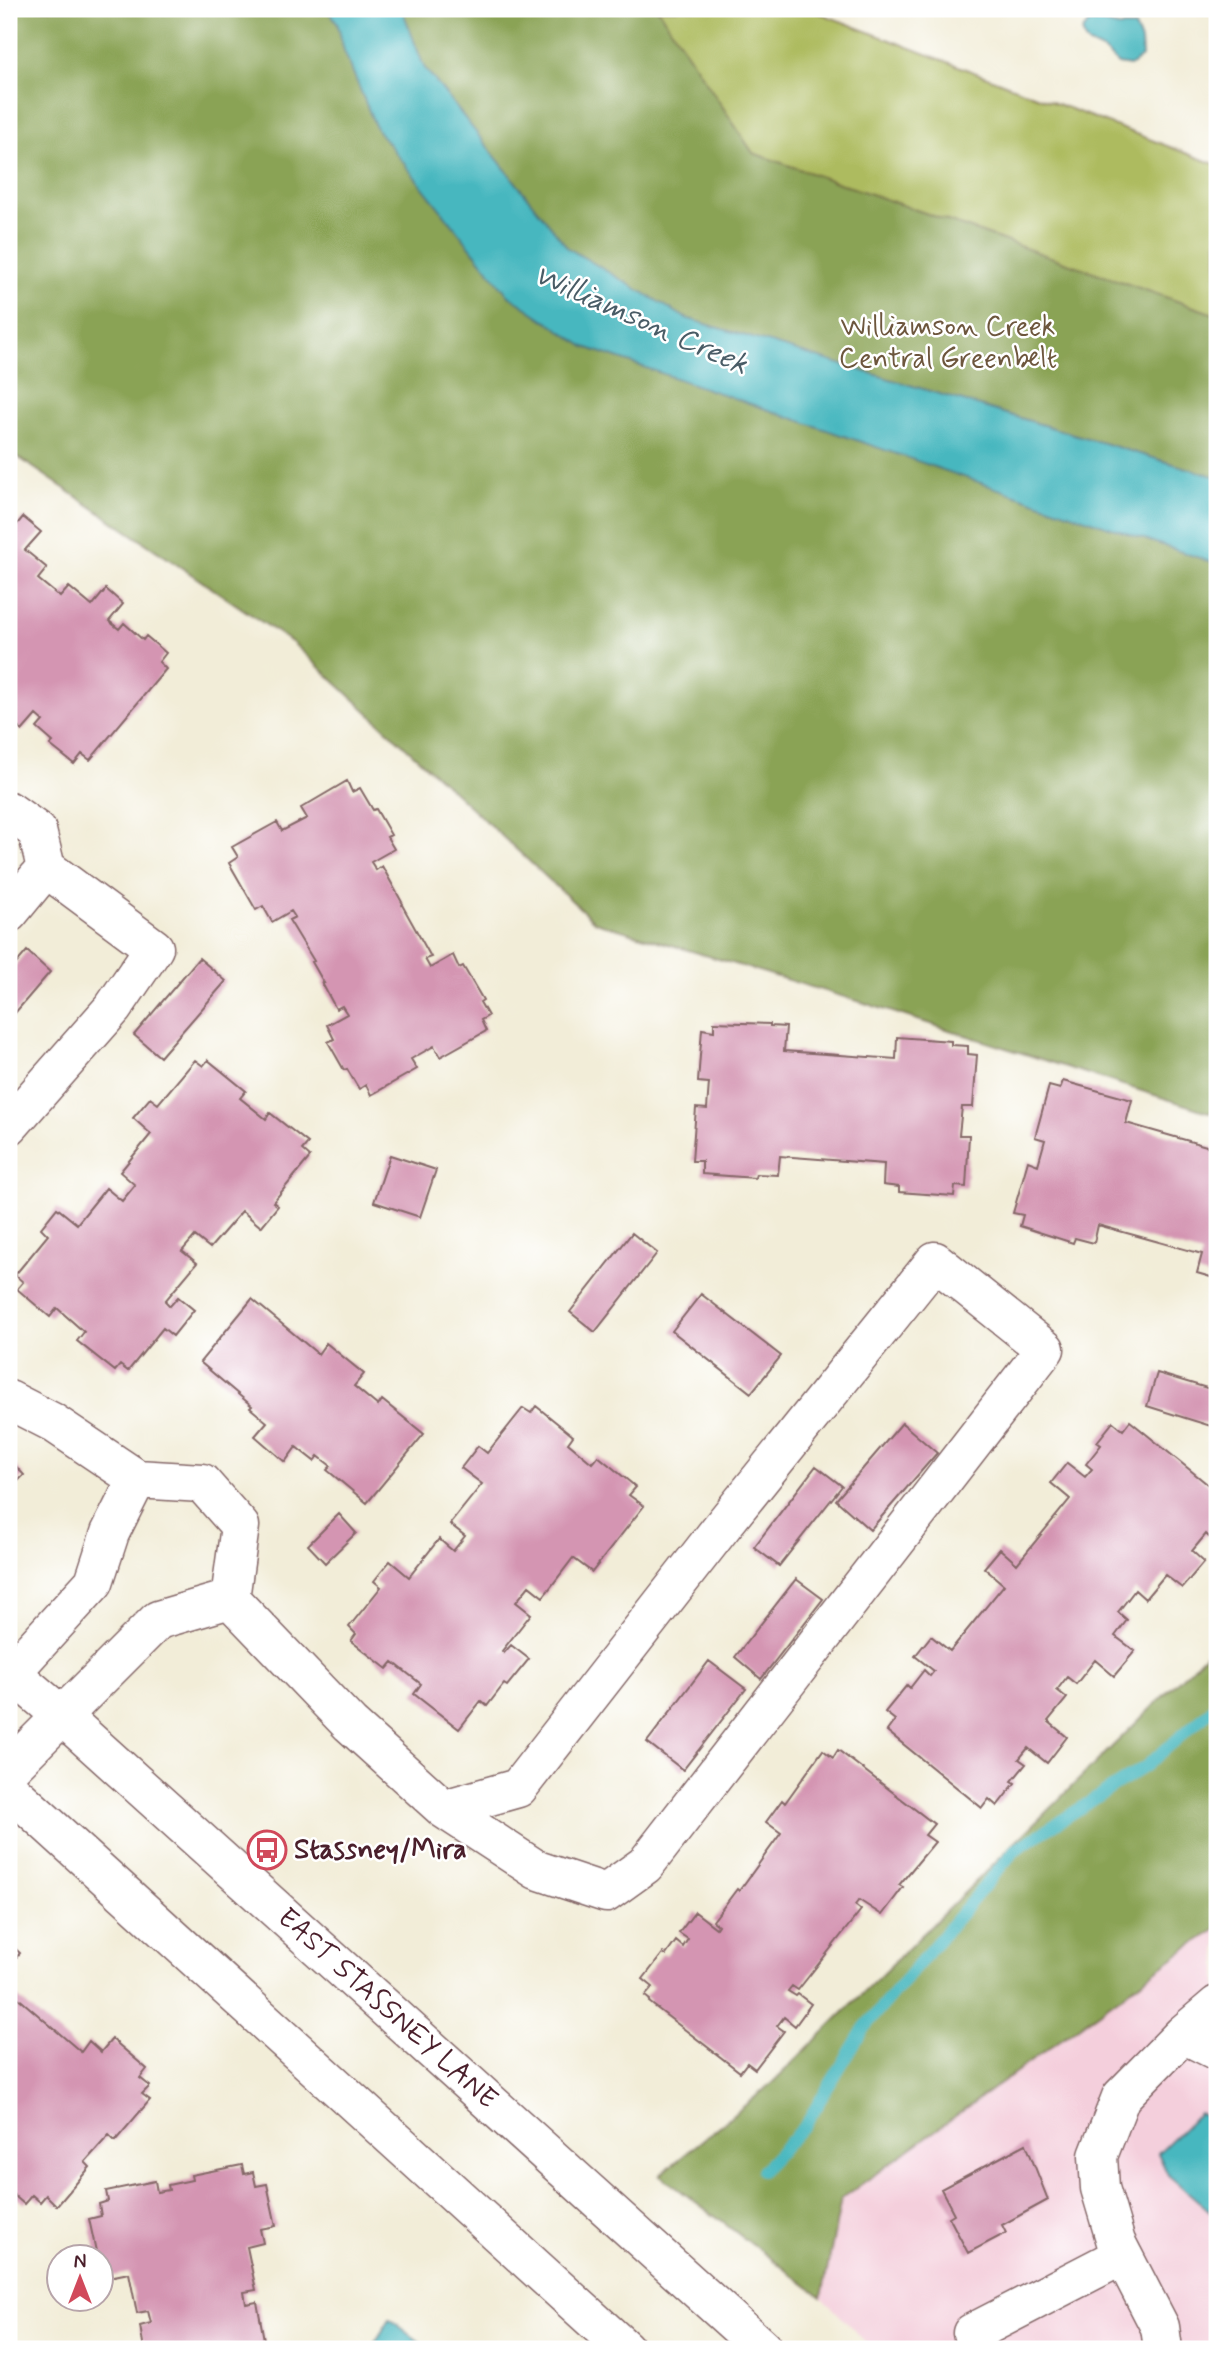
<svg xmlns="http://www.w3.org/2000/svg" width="1226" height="2358" viewBox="0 0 1226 2358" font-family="Mynerve,sans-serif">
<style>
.built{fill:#f4cfdc}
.green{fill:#adbb5e;stroke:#7c6d44;stroke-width:2}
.forest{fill:#8aa355;stroke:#6a6140;stroke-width:2}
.water{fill:#47b7bf;stroke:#486b75;stroke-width:2}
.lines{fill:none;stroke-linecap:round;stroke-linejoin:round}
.stream{stroke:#47b7bf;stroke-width:12}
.building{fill:#d495b2}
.minor-casing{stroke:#856768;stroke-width:41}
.major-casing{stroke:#856768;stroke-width:41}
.minor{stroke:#fff;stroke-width:38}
.major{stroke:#fff;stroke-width:38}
.labels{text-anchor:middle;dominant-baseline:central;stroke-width:5;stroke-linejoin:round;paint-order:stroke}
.park-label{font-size:28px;fill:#6d563d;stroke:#fff}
.poi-label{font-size:28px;font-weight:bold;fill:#4a1f2b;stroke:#fff;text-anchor:start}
.street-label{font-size:28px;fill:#4a1f2b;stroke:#fff}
.water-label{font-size:30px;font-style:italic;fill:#495c66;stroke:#fff}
</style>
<rect width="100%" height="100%" fill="#fff"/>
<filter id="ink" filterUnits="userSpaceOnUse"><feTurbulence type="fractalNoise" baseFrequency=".0143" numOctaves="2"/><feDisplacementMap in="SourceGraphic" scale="14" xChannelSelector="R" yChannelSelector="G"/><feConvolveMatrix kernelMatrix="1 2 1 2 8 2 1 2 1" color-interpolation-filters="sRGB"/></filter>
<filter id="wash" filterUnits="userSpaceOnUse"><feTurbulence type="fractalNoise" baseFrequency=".00686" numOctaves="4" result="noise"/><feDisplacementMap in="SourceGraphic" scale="28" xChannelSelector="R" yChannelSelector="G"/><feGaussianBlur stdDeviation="1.57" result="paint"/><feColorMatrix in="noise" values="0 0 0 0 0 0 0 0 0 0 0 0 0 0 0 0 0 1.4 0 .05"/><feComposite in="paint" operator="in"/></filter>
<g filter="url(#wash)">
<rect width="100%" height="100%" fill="#f2edd8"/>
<path class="built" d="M1217 1929V2349H872L822 2297 841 2199 1187 1948Z"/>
<path class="green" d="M102 9H809L1217 165V711Z"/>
<path class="forest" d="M9 9H658L753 153 1217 315V1115L861 1002 595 922 293 643 9 451Z
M1217 1643V1929L1187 1948 841 2199 822 2297 660 2175 771 2084Z"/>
<path class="water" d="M326 9H402L424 67 568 248 686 318 1217 477V563L1205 560 585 347 509 296 376 128 344 51 337 22Z
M1095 22 1119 27H1135L1141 41 1142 57 1130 66 1118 64 1104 51 1089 44 1085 40 1082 31 1089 23Z
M1199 2113 1217 2118V2217L1168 2175 1158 2153Z
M390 2319 429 2349H371Z"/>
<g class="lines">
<path class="stream" d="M762 2171 805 2125 864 2028 1015 1850 1146 1766 1217 1705"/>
</g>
<g id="blocks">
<path class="building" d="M23 517 41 532 25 550 47 568 38 579 60 597 69 587 92 606 106 589 123 604 109 621 119 629 124 623 143 640 146 636 166 653 159 662 166 669 90 760 82 754 74 764 50 745 53 742 37 728 43 721 36 715 22 731 9 719V704L15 697 9 692V534Z
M347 781 352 792 360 788 373 810 376 809 391 835 387 837 394 849 371 862 376 870 382 866 403 904 402 905 431 957 425 959 430 968 453 955 459 968 463 966 483 1000 480 1002 488 1016 481 1020 486 1031 440 1057 434 1046 411 1059 417 1069 371 1095 366 1085 359 1089 347 1069 344 1070 328 1042 334 1039 327 1025 347 1014 342 1006 336 1009 322 983H324L312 962 314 961 289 920 295 917 291 911 272 922 263 906 256 910 229 863 238 857 232 847 277 822 282 831 307 818 301 808Z
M27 951 50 972 9 1020V972Z
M199 958 226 981 160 1057 134 1035Z
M714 1022 770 1024V1026L786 1027 784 1051 896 1059 897 1037 951 1041V1045L968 1046V1054L977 1055 973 1107H962L959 1135H969L966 1187 955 1186 954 1196 899 1192V1187L883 1185 884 1164 780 1156 778 1175 756 1174 755 1178 702 1174V1161H692L696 1108 707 1109 709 1083 698 1082 702 1029 714 1031Z
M195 1060 203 1066 208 1060 246 1091 240 1098 266 1119 270 1113 308 1143 302 1150 310 1157 273 1202 278 1206 261 1227 242 1211 210 1248 195 1236 182 1251 197 1263 165 1301 170 1306 178 1297 194 1310 173 1336 163 1328 128 1371 120 1365 115 1371 77 1341 84 1332 57 1308 50 1317 17 1289 23 1282 15 1275 48 1235 41 1228 57 1208 77 1224 106 1188 122 1201 135 1185 120 1172 151 1134 133 1118 150 1098 158 1104Z
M1063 1081 1132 1100 1126 1123 1217 1149V1286L1212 1284 1214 1278 1197 1273 1202 1254 1098 1225 1094 1243 1075 1238 1073 1243 1020 1226 1023 1215 1013 1213 1028 1161 1038 1165 1045 1140 1035 1137 1049 1086 1060 1089Z
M390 1155 436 1170 420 1217 374 1202Z
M632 1233 657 1253 595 1332 570 1312Z
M701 1294 781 1356 751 1393 672 1331Z
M252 1299 318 1354 326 1343 364 1374 354 1386 378 1406 382 1400 424 1434 367 1503 327 1470 331 1466 318 1456 314 1461 296 1447 285 1462 255 1436 267 1422 250 1408 252 1406 200 1362Z
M1157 1373 1217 1391V1428L1147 1406Z
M536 1406 573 1436 568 1443 592 1463 598 1456 636 1487 629 1495 644 1506 592 1572 573 1558 543 1597 529 1586 516 1602 531 1614 502 1651 504 1653 511 1645 529 1659 507 1686 504 1684 487 1706 481 1701 459 1729 414 1694 421 1684 393 1662 387 1669 351 1641 356 1634 349 1627 381 1587 374 1581 390 1561 409 1577 439 1539 453 1551 465 1536 450 1524 482 1484 461 1468 478 1446 487 1453 523 1408 531 1413Z
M1130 1421 1217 1492V1527L1209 1537 1206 1534 1192 1551 1204 1562 1182 1588 1165 1575 1145 1599 1135 1590 1118 1612 1127 1620 1115 1636 1135 1651 1114 1676 1095 1660 1076 1684 1067 1677 1057 1690 1067 1698 1048 1721 1067 1737 1047 1763 1028 1748 1019 1759 1026 1764 1012 1781 1015 1783 997 1806 989 1799 982 1808 887 1731 895 1720 885 1712 907 1685 910 1688 924 1670 930 1676 934 1671 915 1656 931 1636 950 1651 1004 1585 984 1568 1000 1549 1017 1564 1070 1499 1051 1483 1067 1463 1085 1477 1092 1469 1086 1464 1101 1445 1097 1442 1113 1422 1123 1430Z
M902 1423 937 1453 870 1530 836 1500Z
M9 1459 24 1475 9 1490Z
M816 1466 842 1486 779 1566 754 1547Z
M339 1514 356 1533 325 1563 308 1545Z
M796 1579 823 1599 761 1679 735 1657Z
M709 1661 746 1689 683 1770 647 1742Z
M823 1750 833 1758 838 1750 934 1824 925 1835 935 1842 899 1885 903 1887 882 1915 859 1900 855 1905 861 1910 798 1990 792 1986 788 1991 796 1996 798 1994 811 2004 795 2026 784 2017 777 2026 784 2031 755 2069 747 2063 740 2072 649 2002 650 2000 645 1996 653 1987 643 1979 663 1953 666 1955 676 1941 683 1947 688 1939 679 1933 695 1912 716 1928 718 1925 713 1921 737 1889 739 1891 781 1833 766 1822 782 1800 785 1803Z
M9 1943 20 1953 9 1966Z
M9 1990 81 2052 89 2041 101 2052 112 2039 147 2069 140 2078 150 2086 142 2094 150 2100 115 2141 109 2135 85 2162 90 2167 57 2206 46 2195 40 2202 32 2195 24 2204 9 2191Z
M1026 2144 1048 2200 1002 2225 1006 2233 968 2253 949 2217 954 2214 941 2189Z
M242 2165 244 2174 253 2172 256 2186 267 2184 276 2226 260 2229 263 2243 247 2247 256 2290 244 2292 246 2304 257 2302 265 2345 279 2342 280 2349H144L140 2326 151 2323 148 2311 137 2313 129 2273 109 2277 106 2260 102 2262V2256H97L89 2219 101 2216 99 2204 108 2201 106 2191 155 2181 157 2192 169 2190 168 2185 192 2180 191 2175Z"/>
</g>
</g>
<g filter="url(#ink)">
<use href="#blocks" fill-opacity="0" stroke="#856768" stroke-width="2"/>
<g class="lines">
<defs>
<path id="minor" d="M9 811 37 831 46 868 9 913
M9 1126 113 1008 154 948 46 868
M9 1400 52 1422 137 1479 202 1483 240 1526 230 1599
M230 1599 350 1724 444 1809 518 1788 720 1529 935 1261 1045 1349 645 1865 606 1893 537 1870 444 1809
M9 1675 94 1582 110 1533 137 1479
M9 1769 158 1620 230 1599
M1183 2034 1217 2051
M972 2333 1121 2256
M1163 2349 1160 2327 1116 2242 1100 2188 1098 2156 1121 2097 1183 2034 1217 2005"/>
<path id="major" d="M9 1671 62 1716 763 2349
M9 1789 625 2349"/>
</defs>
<use href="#minor" class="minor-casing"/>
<use href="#major" class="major-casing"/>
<use href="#minor" class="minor"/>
<use href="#major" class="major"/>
</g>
</g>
<defs>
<symbol id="bus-ring" viewBox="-11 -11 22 22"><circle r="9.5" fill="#fff" stroke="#d1495b" stroke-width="1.5"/><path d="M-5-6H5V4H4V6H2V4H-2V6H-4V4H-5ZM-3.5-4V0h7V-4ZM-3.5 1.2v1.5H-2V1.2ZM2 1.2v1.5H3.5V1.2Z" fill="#d1495b"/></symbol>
</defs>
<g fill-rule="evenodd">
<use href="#bus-ring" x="245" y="1828" width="44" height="44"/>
</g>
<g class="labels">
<g class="park-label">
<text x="948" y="327">Williamson Creek<tspan x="948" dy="32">Central Greenbelt</tspan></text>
</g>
<g class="poi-label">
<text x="294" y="1850">Stassney/Mira</text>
</g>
<g class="street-label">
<text transform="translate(387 2009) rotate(42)">EAST STASSNEY LANE</text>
</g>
<g class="water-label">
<text transform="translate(641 320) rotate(24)">Williamson Creek</text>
</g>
</g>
<rect width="1226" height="2358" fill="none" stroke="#fff" stroke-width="35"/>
<g transform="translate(80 2278)"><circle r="33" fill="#ffffff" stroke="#b7a5aa" stroke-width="2"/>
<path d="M0-5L12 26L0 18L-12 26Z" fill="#d1495b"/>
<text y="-10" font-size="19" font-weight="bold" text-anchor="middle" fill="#4a1f2b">N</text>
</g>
</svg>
